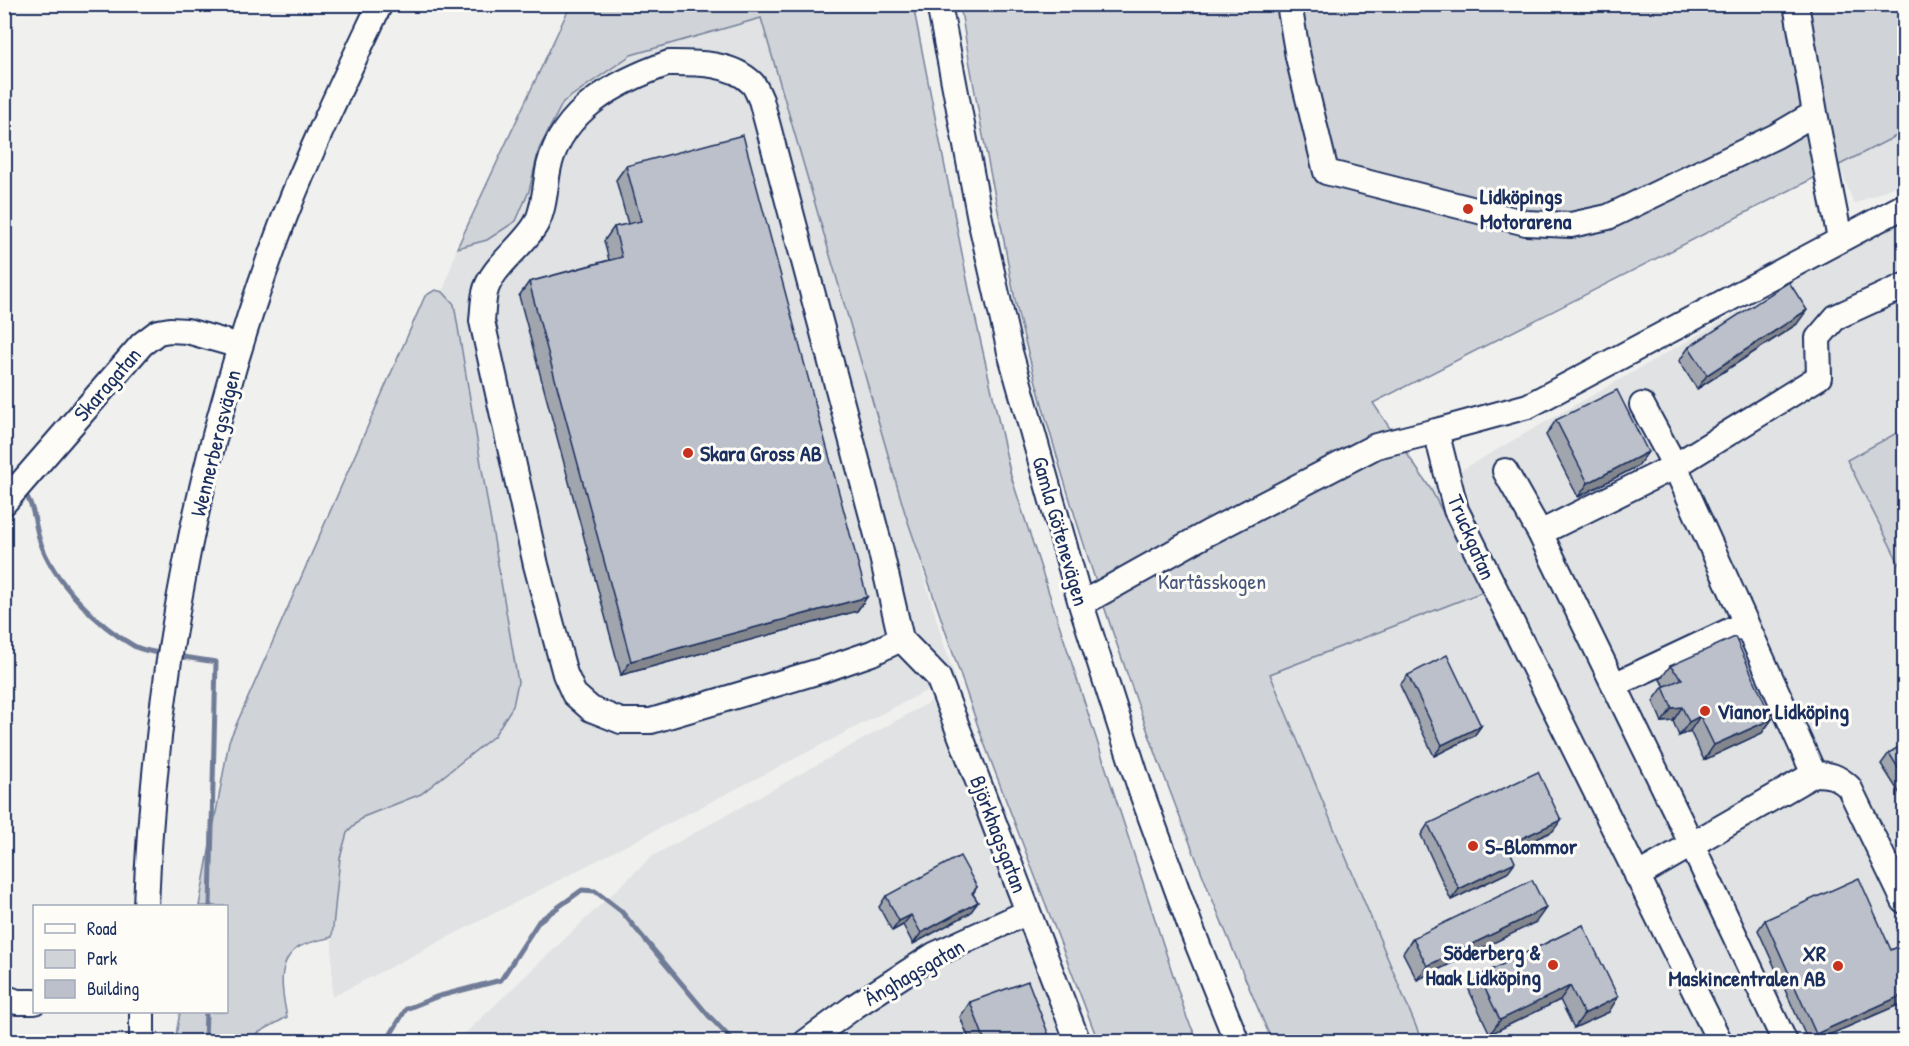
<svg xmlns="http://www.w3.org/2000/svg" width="1909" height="1046" viewBox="0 0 1909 1046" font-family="'Patrick Hand',sans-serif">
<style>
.built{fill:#e0e2e3}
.green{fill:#d0d3d8;stroke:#76819b;stroke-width:1.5}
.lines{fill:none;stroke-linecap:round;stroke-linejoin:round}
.stream{stroke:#6f7b97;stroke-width:5}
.minor-casing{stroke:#1b2f5e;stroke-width:28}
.minor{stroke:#fdfcf7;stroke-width:24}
.wall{fill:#a1a5ae;stroke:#1b2f5e;stroke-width:1.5}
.shaded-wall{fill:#83868d;stroke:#1b2f5e;stroke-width:1.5}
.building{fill:#bbc0ca;stroke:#1b2f5e;stroke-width:1.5}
.poi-dot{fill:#c8321e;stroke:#fdfcf7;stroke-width:2}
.labels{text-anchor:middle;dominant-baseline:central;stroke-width:6;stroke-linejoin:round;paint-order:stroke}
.poi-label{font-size:22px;font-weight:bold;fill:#1b2f5e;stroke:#fdfcf7;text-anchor:start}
.street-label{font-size:22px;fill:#1b2f5e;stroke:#fdfcf7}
.park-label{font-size:22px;fill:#48587c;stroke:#fdfcf7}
</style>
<rect width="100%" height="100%" fill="#f0f0ee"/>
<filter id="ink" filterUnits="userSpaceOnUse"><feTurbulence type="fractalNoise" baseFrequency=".0167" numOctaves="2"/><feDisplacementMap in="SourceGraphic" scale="12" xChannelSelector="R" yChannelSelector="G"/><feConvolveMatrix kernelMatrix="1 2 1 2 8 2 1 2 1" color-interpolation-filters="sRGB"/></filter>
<g filter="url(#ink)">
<path class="built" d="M761 17 943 642 955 676 332 997V937L340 858 347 833 363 817 421 794 459 765 494 736 513 706 454 304 443 292 457 248 487 240 529 191 539 149 563 102 631 55Z
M1904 132V182L1854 204 1839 165Z
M1904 217V429L1847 460 1904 573V1041H1422L1270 674 1485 592 1430 488Z
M937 698 1065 1042H456L651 857Z"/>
<path class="green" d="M571 4 913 5 970 294 1011 476 1187 1018 1198 1041H1098L981 735 905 513 761 18 631 55 563 102 539 149 529 191 516 221 487 240 457 248Z
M960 5H1904V132L1373 403 1430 488 1485 591 1270 674 1422 1041H1272C1171 810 1084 571 1021 326 1013 295 1008 262 1002 230 986 155 972 80 960 5Z
M435 290 443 292 454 304 518 682 513 706 494 736 421 794 363 817 347 833 340 858 332 937C322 940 305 942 296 949 275 965 283 996 287 1017L243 1041H175L180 1012H226V906H199L229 741 425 296Z
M1904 429V573L1847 460Z"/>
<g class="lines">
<path class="stream" d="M4 472 14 481
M22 490C35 504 34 524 40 541 53 581 98 626 134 646 143 651 155 652 165 654
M177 656 216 662 210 906
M205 1042 206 1012
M386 1042 406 1009 436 997 501 980 539 921 582 890 595 891 621 911 708 1015 734 1042"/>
<defs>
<path id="minor" d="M939 4 980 219 1010 352 1081 604 1141 791 1191 928 1237 1042
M1289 4 1298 57 1326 172 1526 223 1571 225 1608 217 1776 136 1815 113
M1796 4 1815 113 1840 239
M669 63C696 63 731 62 752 83 756 87 758 94 761 100L877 535 901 639 872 653 823 670 651 721H621L591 709 574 694 565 674 536 565 482 321C483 312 483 302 485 293 490 268 523 247 536 224 545 208 545 184 549 166 563 109 618 81 669 63Z
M1642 405 1675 466 1540 533 1692 845 1785 1042
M1505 471 1540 533
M4 503 142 344 158 332 170 330 187 331 240 346
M1081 604 1208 533 1376 446 1436 431
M901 639 938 677 1078 1042
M1614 685 1746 623
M1814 774 1675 466 1819 377 1818 338 1836 317 1904 286
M1637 876 1814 774C1830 774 1837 776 1849 787L1904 901
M146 906C155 671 201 436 285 216 313 144 347 74 380 4
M4 997 17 1002H34
M142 1042V1012
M806 1042 855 1006 934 955 1028 912
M1720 1042 1456 510 1436 431 1528 406 1904 206"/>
</defs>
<use href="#minor" class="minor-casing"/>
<use href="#minor" class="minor"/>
</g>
<path class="wall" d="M626 166 867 597 857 611 621 675 519 296 529 282 609 260 604 241 614 227 628 224 616 180Z
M1797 324 1697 389 1679 361 1689 347Z
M1556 420 1638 466 1578 497 1546 435Z
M1670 666 1772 719 1762 733 1704 760 1690 731 1679 736 1673 721 1662 722 1653 701 1663 687 1665 686 1660 680Z
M1408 675 1481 726 1474 736 1434 756 1400 685Z
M1905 743V802L1881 764 1889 753Z
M1428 824 1553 831 1510 851 1507 873 1451 900 1421 835Z
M977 887 973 894 978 902 970 913 913 944 903 925 892 931 879 907 886 896Z
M1765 920 1891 950 1905 944V1002L1815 1041H1808L1758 930Z
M1536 922 1417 980 1403 953 1413 938Z
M1583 925 1609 1012 1574 1028 1560 1000 1490 1034 1469 990 1479 976Z
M970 1002 1051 1041H970L960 1017Z"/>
<path class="shaded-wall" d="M1807 310 1797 324 1697 389 1707 375Z
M1648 452 1638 466 1578 497 1588 483Z
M867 597 857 611 621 675 631 661Z
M1682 707 1673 721 1662 722 1672 708Z
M1700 716 1690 731 1679 736 1689 722Z
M1772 719 1762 733 1704 760 1714 745Z
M1481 726 1474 736 1434 756 1442 745Z
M1561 820 1553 831 1499 856 1507 845Z
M1515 862 1507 873 1451 900 1459 889Z
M978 902 970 913 913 944 921 933Z
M1546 908 1536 922 1417 980 1427 966Z
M911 915 903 925 892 931 899 921Z
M1570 986 1560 1000 1490 1034 1500 1020Z
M1905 994V1002L1815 1041H1811L1816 1034Z
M1618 997 1609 1012 1574 1028 1584 1014Z"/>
<path class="building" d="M743 135 867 597 631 661 529 282 622 257 614 227 641 221 626 166Z
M1789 282 1807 310 1707 375 1689 347Z
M1617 390 1648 452 1588 483 1556 420Z
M1735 637 1772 719 1714 745 1700 716 1689 722 1682 707 1672 708 1663 687 1682 679 1670 666Z
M1447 655 1481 726 1442 745 1408 675Z
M1905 743V779L1889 753Z
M1538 772 1561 820 1507 845 1515 862 1459 889 1428 824Z
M960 856 977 887 972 893 978 902 921 933 911 915 899 921 886 896Z
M1859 878 1891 950 1905 944V994L1816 1034 1765 920Z
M1532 880 1546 908 1427 966 1413 938Z
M1583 925 1618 997 1584 1014 1570 986 1500 1020 1479 976Z
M1028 981 1051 1041H985L970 1002Z"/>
</g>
<g class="poi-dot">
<circle cx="1468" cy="209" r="6"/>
<circle cx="688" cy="453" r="6"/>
<circle cx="1705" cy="711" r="6"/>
<circle cx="1473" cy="846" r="6"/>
<circle cx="1553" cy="965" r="6"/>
<circle cx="1838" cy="966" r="6"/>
</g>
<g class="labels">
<g class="poi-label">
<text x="1480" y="196">Lidköpings<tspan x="1480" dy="25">Motorarena</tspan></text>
<text x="700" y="453">Skara Gross AB</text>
<text x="1717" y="711">Vianor Lidköping</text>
<text x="1485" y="846">S-Blommor</text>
<text x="1541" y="952" text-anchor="end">Söderberg &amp;<tspan x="1541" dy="25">Haak Lidköping</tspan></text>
<text x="1826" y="953" text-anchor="end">XR<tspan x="1826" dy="25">Maskincentralen AB</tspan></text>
</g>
<g class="street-label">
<text transform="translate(107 384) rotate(-49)">Skaragatan</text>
<text transform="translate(215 443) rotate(-76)">Wennerbergsvägen</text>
<text transform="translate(1061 531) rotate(74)">Gamla Götenevägen</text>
<text transform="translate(1472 537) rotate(67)">Truckgatan</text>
<text transform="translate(999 834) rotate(69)">Björkhagsgatan</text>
<text transform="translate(914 972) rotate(-30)">Änghagsgatan</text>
</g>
<g class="park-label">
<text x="1212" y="581">Kartåsskogen</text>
</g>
</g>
<rect width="1909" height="1046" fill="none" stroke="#fdfcf7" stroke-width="24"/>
<rect x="12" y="12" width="1885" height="1022" fill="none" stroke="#1b2f5e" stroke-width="2" filter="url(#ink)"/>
<rect x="33" y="905" width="195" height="108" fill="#fdfcf7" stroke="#a3aaba" stroke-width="1.5"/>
<rect x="45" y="924" width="30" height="9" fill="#fdfcf7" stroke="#a3aaba" stroke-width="1.5"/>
<text x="87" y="935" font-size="18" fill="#1b2f5e">Road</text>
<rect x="45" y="950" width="30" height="18" fill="#d0d3d8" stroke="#a3aaba" stroke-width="1.5"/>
<text x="87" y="965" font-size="18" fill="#1b2f5e">Park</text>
<rect x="45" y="980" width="30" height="18" fill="#bbc0ca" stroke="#a3aaba" stroke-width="1.5"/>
<text x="87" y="995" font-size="18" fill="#1b2f5e">Building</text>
</svg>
